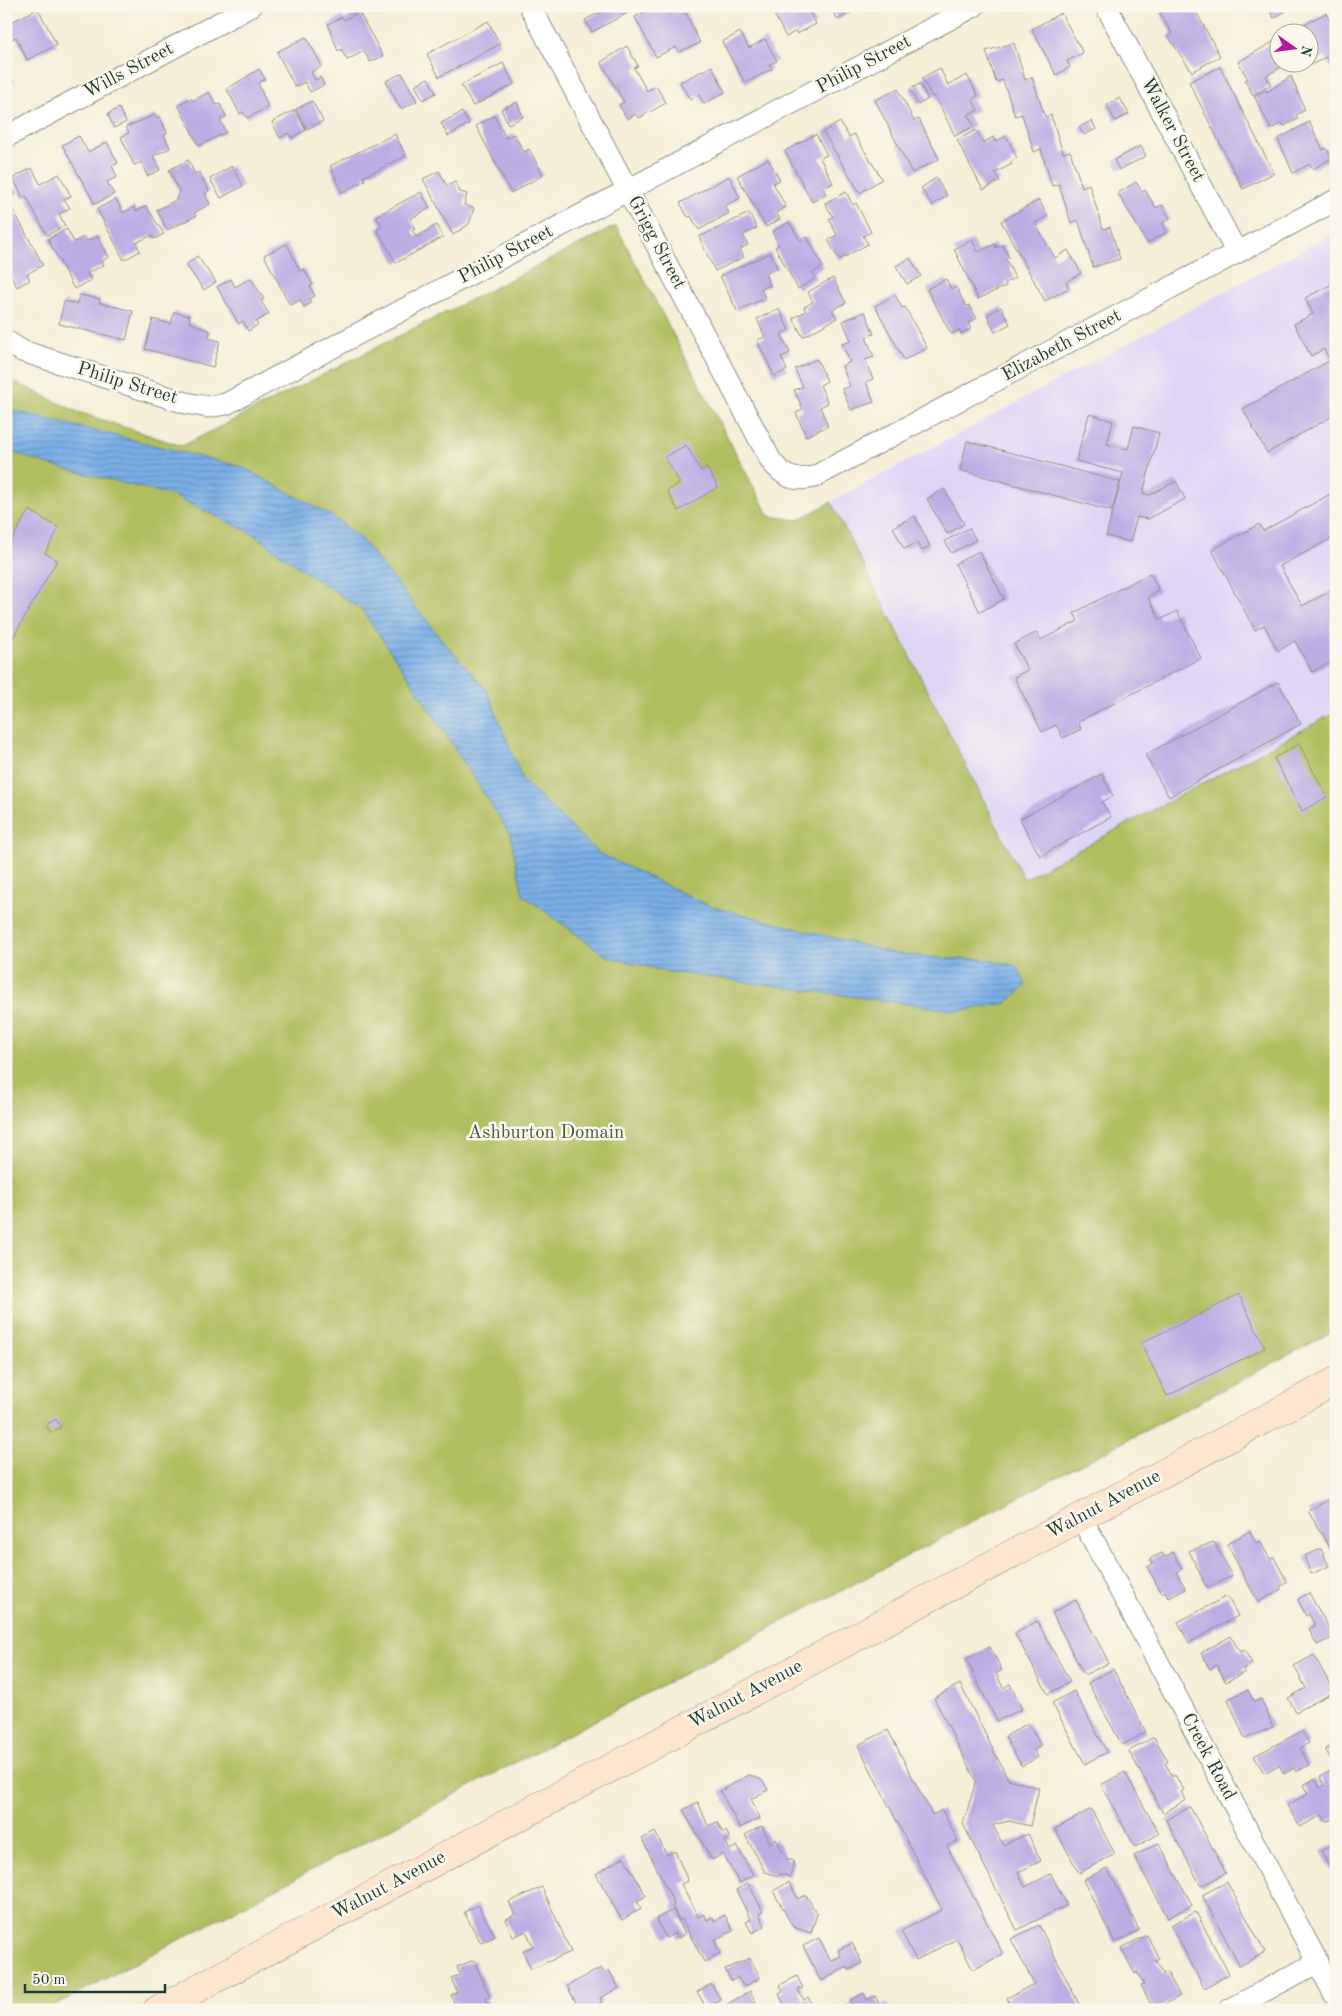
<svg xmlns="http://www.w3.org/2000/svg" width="1342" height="2016" viewBox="0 0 1342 2016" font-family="'Old Standard TT',serif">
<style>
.built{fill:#ded5f5}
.park{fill:#b1be60;stroke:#687e4a}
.water{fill:url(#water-rules);stroke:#4c768e}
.building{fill:#bbace3}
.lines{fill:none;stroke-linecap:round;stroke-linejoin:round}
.minor-casing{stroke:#8a9586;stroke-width:23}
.secondary-casing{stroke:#8a9586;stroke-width:29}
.minor{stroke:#fff;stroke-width:21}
.secondary{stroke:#fce5cf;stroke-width:28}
.labels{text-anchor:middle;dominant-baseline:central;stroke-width:5;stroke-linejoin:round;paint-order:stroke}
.street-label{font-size:19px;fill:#1f3d34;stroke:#fbf7ec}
.park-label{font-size:19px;fill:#445d3f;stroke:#fbf7ec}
</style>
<defs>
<pattern id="water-rules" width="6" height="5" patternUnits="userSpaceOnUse" patternTransform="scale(1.25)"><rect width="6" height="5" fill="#7aafe7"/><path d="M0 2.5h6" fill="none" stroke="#6390bc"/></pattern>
</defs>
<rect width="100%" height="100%" fill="#fbf7ec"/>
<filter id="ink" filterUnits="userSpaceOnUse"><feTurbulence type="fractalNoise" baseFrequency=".02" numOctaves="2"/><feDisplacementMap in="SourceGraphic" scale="10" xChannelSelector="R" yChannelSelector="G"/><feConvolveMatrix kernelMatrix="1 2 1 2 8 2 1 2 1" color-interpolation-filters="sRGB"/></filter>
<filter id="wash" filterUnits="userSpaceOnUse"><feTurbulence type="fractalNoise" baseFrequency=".0096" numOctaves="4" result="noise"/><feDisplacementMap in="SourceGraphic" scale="20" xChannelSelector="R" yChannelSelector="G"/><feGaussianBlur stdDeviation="1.12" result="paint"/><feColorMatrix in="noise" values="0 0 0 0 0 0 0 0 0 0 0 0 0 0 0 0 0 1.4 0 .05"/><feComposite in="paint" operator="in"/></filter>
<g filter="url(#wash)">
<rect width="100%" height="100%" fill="#f4edd7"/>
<path class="built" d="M1336 232V712L1024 879 831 502Z"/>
<path class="park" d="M616 226 769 516 798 520 831 502 1024 879 1336 712V1330L46 2010H6V378L78 412 182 446Z"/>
<path class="water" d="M6 409 242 467 332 516 361 539 442 640 487 690 523 781 598 853 710 906 896 954 955 959H982L1017 966 1026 985 1007 1003 960 1011 663 971 606 956 523 895 510 834 409 678 361 609 304 571 253 534 171 495 46 464 6 450Z"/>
<g id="blocks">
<path class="building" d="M612 6H625L629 12 592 32 585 20Z
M656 6H665L670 16 684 9 700 43 679 52 676 47 656 57 635 17Z
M770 6H807L816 24 797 34 796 31 786 37Z
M829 6H859L838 20Z
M1173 6H1193L1220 56 1192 72 1168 36 1172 34 1160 13Z
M1267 6H1285L1287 10 1274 18Z
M38 9 57 45 27 60 16 37 6 42V17L10 15 13 21Z
M359 12 383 56 370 62 364 51 347 60 341 49 338 51 328 24 342 17 344 20Z
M1061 13 1083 53 1067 61 1070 67 1056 75 1032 29Z
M1326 13 1336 33V78L1326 57 1311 65 1310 32H1305L1301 26Z
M488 21 500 44 439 77 427 54Z
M740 32 749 48 765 39 777 61 769 65 772 69 745 83 722 42Z
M306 37 322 66 311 72 315 80 320 77 324 85 310 92 305 82 295 87 277 52Z
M1280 38V62H1290L1266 76 1271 85 1253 95 1245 80 1248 79 1238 62Z
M1014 43 1025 80 1032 77 1045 117 1051 115 1063 153 1070 151 1082 187 1089 184 1103 229 1110 227 1120 259 1093 267 1078 220 1071 223 1059 184 1052 186 1041 149 1034 152 1022 114 1015 116 1003 80 996 82 986 51Z
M627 46 638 66 634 68 647 91 656 86 666 103 639 118 636 114 627 119 619 105 624 102 601 62Z
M503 63 514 84 473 106 461 85Z
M712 66 725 92 704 104 699 95 690 100 680 82Z
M1220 67 1274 173 1243 189 1189 82Z
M6 68 14 83 6 87Z
M940 68 948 85 967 75 978 96 972 99 978 110 968 115 974 126 955 136 935 96 932 97 922 78Z
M259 69 265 79 258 83 268 107 247 118 243 112 240 114 227 89Z
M402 73 417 101 401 109 386 81Z
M1291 76 1305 110 1296 115 1298 119 1284 126 1282 123 1271 129 1254 96 1266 90 1267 92Z
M428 78 436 93 423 100 415 85Z
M920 84 928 99 918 105 910 89Z
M898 89 914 121 919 119 939 159 912 173 875 100Z
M209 92 216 105 220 104 226 116 220 120 226 132 199 146 178 105 191 98 192 101Z
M1120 98 1129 114 1115 121 1107 105Z
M312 101 323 121 307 129 296 109Z
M517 102 523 117 508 124 501 109Z
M119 108 126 122 114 128 108 114Z
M295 110 306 130 291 138 288 133 280 138 272 122Z
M462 112 469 124 448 136 441 123Z
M155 115 157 118 160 117 167 133 164 135 170 148 153 156 160 170 147 176 141 162 134 165 121 137 129 133 126 127Z
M494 116 506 138 514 134 524 152 529 149 543 175 511 193 476 126Z
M1092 121 1096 129 1084 135 1079 127Z
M840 122 849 137 854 134 882 179 860 193 823 132Z
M1309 122 1323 150 1326 148 1332 158 1313 169 1310 164 1293 173 1278 139Z
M976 130 983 143 993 137 995 142 1006 136 1017 158 1010 162 1012 164 995 173 1000 181 983 190 957 140Z
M395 134 406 156 363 177 365 180 342 192 330 166Z
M816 134 827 155 820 158 833 183 823 188 826 194 812 202 785 151Z
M79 136 88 152 107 142 118 163 112 166 117 177 107 182 114 194 95 204 62 145Z
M1141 146 1146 156 1119 170 1114 160Z
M768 159 780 180 773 183 786 207 776 213 780 219 766 227 737 176Z
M188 160 195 174 199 172 209 191 205 194 210 204 194 213 196 216 167 230 157 210 176 200 179 191 169 170Z
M232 166 243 186 221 198 210 179Z
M32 168 40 184 59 174 71 196 64 199 70 208 59 214 65 226 47 235 26 196 23 198 13 178Z
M439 171 447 186 455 182 460 192 467 194 464 205 474 208 469 224 453 235 423 179Z
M729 176 740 198 725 206 729 213 699 230 691 216 688 217 680 203Z
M936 178 947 196 932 205 921 188Z
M10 182 16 194 6 199V184Z
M1136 182 1142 192 1145 190 1156 208 1162 205 1170 219 1162 223 1167 232 1147 243 1118 193Z
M421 192 430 208 410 219 415 229 412 230 416 237 437 225 443 237 396 263 377 229 382 226 376 216Z
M846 192 853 205 856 203 871 232 863 236 868 244 839 260 828 240 837 235 829 219 833 217 825 203Z
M116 199 123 213 134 207 136 211 146 206 164 234 154 239 152 235 136 243 140 251 124 260 97 209Z
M1039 200 1048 216 1035 223 1055 258 1068 250 1081 273 1066 282 1069 288 1045 301 1001 221Z
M14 211 43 265 27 274 30 280 17 287 6 267V215Z
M749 213 757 228 743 235 748 245 740 249 744 257 715 271 699 237Z
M789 222 800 240 807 237 823 267 813 273 816 278 798 289 775 247 779 245 772 232Z
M67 229 74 242 84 237 87 241 98 236 109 257 102 261 104 265 87 273 91 280 74 289 48 239Z
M972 240 978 252 995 244 996 248 1003 245 1009 258 1006 259 1015 278 1005 283 1006 286 978 299 954 249Z
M287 244 300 271 304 269 313 285 310 286 315 296 309 299 311 303 304 307 300 300 290 305 264 255Z
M770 253 778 268 765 274 770 285 761 289 765 298 737 311 720 276Z
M197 256 216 282 204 290 186 265Z
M910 258 921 276 907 284 896 266Z
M251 278 264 299 261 301 269 314 256 322 258 325 248 331 243 321 239 324 217 287 231 279 235 287Z
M833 278 846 303 832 310 837 318 803 337 793 318 806 311 804 307 813 302 808 292Z
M946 279 951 289 956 287 966 306 969 305 977 318 968 323 971 329 961 334 959 330 951 334 927 289Z
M1336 282V371L1324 349 1311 356 1294 324 1313 314 1305 298Z
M79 295 100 299 99 303 133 311 126 340 59 324 64 301 77 304Z
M895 295 902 308 905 307 927 348 904 360 875 306Z
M1001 307 1010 324 995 332 987 315Z
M779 309 789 330 781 334 790 353 781 357 787 370 774 376 757 340 765 337 757 319Z
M174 312 190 316 189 322 210 331 208 338 220 341 213 367 145 349 153 319 171 324Z
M865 312 874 334 866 337 874 357 865 360 873 379 866 382 874 402 851 410 842 389 850 386 842 366 850 362 842 344 851 341 843 321Z
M817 359 827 381 820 385 828 403 820 407 828 426 806 436 796 413 803 409 794 390 803 387 795 369Z
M1329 361 1336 374V414L1267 453 1243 409Z
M1089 414 1113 421 1107 444 1128 449 1134 426 1159 433 1143 493 1149 495 1176 481 1185 499 1148 519 1137 517 1130 542 1106 536 1123 473 1076 461Z
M967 441 1120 482 1112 511 960 470Z
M686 445 701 471 707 468 718 487 678 511 667 491 680 483 665 457Z
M944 489 964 524 947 534 927 499Z
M1336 491V536L1280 566 1302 606 1336 588V652L1333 654 1336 659 1312 672 1295 641 1278 651 1264 625 1255 630 1212 550 1259 524 1263 531Z
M29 510 59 528 45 553 57 560 6 650V550Z
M915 516 930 546 921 551 917 543 904 549 893 527Z
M969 528 976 540 951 553 945 541Z
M979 551 1004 599 980 612 955 564Z
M1150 573 1159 591 1148 597 1160 620 1177 611 1201 658 1078 722 1081 729 1063 738 1056 725 1042 732 1014 677 1028 670 1014 644 1037 632 1041 640 1078 621 1074 613Z
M1278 682 1301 724 1169 797 1145 755Z
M1299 744 1327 797 1302 811 1274 758Z
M1102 774 1113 796 1102 802 1111 817 1040 856 1020 819Z
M1239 1295 1265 1348 1167 1396 1141 1343Z
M56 1419 61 1427 51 1433 46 1425Z
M1328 1500 1336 1514V1558L1308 1511Z
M1250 1531 1256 1543 1260 1541 1270 1559 1274 1557 1287 1582 1280 1587 1281 1589 1258 1602 1227 1544Z
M1214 1542 1232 1576 1207 1588 1189 1551Z
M1321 1549 1329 1566 1311 1574 1304 1556Z
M1173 1552 1182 1569 1176 1572 1186 1589 1169 1598 1165 1591 1162 1593 1147 1567 1153 1564 1150 1559 1162 1553 1165 1557Z
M1309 1593 1334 1637 1317 1645 1309 1629 1315 1626 1309 1614 1306 1616 1298 1599Z
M1227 1596 1238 1616 1189 1643 1178 1622Z
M1076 1600 1109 1663 1084 1675 1052 1613Z
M1037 1621 1070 1682 1048 1694 1015 1634Z
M1231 1636 1240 1652 1244 1650 1252 1663 1243 1669 1245 1672 1226 1682 1217 1665 1210 1669 1201 1653Z
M990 1647 1002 1670 996 1673 1003 1688 1010 1684 1022 1709 997 1721 966 1659Z
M1314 1655 1334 1692 1296 1712 1288 1698 1306 1688 1294 1666Z
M1113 1669 1146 1732 1122 1745 1088 1683Z
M960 1684 1008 1779 1039 1788 1030 1826 1009 1821 993 1825 1003 1845 1028 1834 1041 1861 1018 1872 1025 1887 1051 1874 1067 1905 1017 1930 963 1824 976 1781 934 1698Z
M1248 1690 1254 1702 1261 1699 1273 1727 1245 1739 1228 1699Z
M1074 1691 1107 1752 1085 1764 1052 1703Z
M1028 1723 1041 1746 1034 1750 1038 1757 1022 1766 1005 1737Z
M888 1730 932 1815 942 1810 958 1841 947 1846 1003 1954 973 1970 957 1939 916 1960 901 1931 942 1910 858 1745Z
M1302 1731 1309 1743 1300 1748 1309 1765 1296 1772 1294 1768 1284 1774 1279 1765 1264 1773 1254 1756Z
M1154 1737 1168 1761 1165 1763 1173 1777 1175 1775 1184 1790 1181 1792 1186 1800 1163 1813 1129 1751Z
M1336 1744V1764L1334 1765 1325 1749Z
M1336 1768V1798L1333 1800 1336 1806V1817L1326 1822 1322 1815 1300 1827 1287 1805 1308 1794 1303 1785 1315 1779 1320 1788 1324 1785 1320 1777Z
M1125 1772 1159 1834 1135 1847 1101 1785Z
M749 1775 762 1780 768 1790 751 1799 760 1818 740 1828 720 1791Z
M698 1802 708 1826 717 1822 723 1833 726 1831 730 1838 725 1841 730 1850 737 1846 753 1875 739 1883 723 1854 712 1860 683 1810Z
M1190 1807 1226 1873 1201 1886 1166 1820Z
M1091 1809 1115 1854 1079 1873 1055 1829Z
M762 1826 770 1843 776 1839 787 1859 794 1861 790 1877 782 1874 778 1876 765 1872 745 1835Z
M655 1832 667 1855 675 1851 688 1881 681 1884 698 1917 704 1914 707 1920 713 1917 714 1921 725 1915 733 1931 714 1940 720 1953 704 1962 682 1919 679 1920 672 1906 674 1905 668 1891 642 1839Z
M1159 1843 1192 1905 1168 1918 1134 1856Z
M1336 1843V1878L1321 1851Z
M624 1857 646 1896 637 1901 641 1908 622 1920 596 1874Z
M1107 1868 1139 1930 1115 1943 1083 1880Z
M789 1882 798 1899 806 1895 817 1914 811 1933 793 1927 773 1891Z
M1227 1882 1265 1952 1240 1966 1202 1895Z
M748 1883 763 1911 759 1914 765 1926 752 1933 746 1922 751 1920 736 1890Z
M542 1887 571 1952 531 1969 523 1951 533 1946 526 1931 513 1937 506 1919 515 1915 509 1902Z
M478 1905 495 1936 481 1943 464 1912Z
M673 1910 685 1934 678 1938 675 1933 666 1938 656 1919Z
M1196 1912 1229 1974 1204 1988 1171 1925Z
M1039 1925 1082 2010H1013L1007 1998 1034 1984 1011 1939Z
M1147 1935 1159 1959 1156 1961 1163 1974 1167 1972 1180 1996 1154 2010 1141 1985 1144 1984 1137 1972 1135 1974 1121 1948Z
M819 1938 831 1961 841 1956 838 1950 852 1943 862 1963 849 1970 847 1967 821 1981 803 1946Z
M750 1958 760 1978 744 1987 738 1977 731 1981 725 1969Z
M474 1960 490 1997 486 1999 491 2010H457L451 1995 457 1992 451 1978 460 1975 457 1967Z
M601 1968 604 1973 609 1970 619 1988 600 1998 602 2002 589 2010H580L567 1986Z
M797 1976 803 1988 798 1990 804 2000 808 1997 815 2010H787L779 1994 783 1992 780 1985Z
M711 1984 721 2000 707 2009 697 1992Z
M750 1991 760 2010H729L726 2005Z
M864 1993 867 2000 875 1996 880 2006 887 2003 891 2010H840L852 2004 850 2000Z"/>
</g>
</g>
<g filter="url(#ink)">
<use href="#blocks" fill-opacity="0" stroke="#8a9586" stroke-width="1"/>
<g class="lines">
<defs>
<path id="minor" d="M530 6 771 461C784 477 794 482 814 477L1336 200
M1106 6 1237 253
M6 137 251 6
M6 341 22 351 186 403 208 407 226 404 974 6
M1081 1517 1336 1997
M1229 2010 1318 1962"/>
<path id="secondary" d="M157 2010 1336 1381"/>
</defs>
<use href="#minor" class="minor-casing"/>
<use href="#secondary" class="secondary-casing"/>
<use href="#minor" class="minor"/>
<use href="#secondary" class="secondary"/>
</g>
</g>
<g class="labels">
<g class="street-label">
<text transform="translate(864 65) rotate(-28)">Philip Street</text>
<text transform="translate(129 71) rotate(-28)">Wills Street</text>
<text transform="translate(1172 130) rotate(62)">Walker Street</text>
<text transform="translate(656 243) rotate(62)">Grigg Street</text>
<text transform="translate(506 255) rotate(-28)">Philip Street</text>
<text transform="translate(1062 346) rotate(-28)">Elizabeth Street</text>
<text transform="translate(127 384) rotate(17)">Philip Street</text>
<text transform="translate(1104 1505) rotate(-28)">Walnut Avenue</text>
<text transform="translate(746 1695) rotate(-28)">Walnut Avenue</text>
<text transform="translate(1208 1757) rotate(62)">Creek Road</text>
<text transform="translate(389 1886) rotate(-28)">Walnut Avenue</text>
</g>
<g class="park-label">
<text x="546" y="1133">Ashburton Domain</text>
</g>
</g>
<rect width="1342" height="2016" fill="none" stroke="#fbf7ec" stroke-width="25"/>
<g transform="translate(1294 48) rotate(104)"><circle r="24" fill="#fbf7ec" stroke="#a3ada2"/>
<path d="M0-4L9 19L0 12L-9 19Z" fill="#b5179e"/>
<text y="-8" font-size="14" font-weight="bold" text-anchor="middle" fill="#1f3d34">N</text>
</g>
<path d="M25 1984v8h140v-8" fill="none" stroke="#1f3d34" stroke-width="2.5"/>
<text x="32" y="1984" font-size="15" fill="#1f3d34" stroke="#fbf7ec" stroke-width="4" paint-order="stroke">50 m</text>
</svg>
